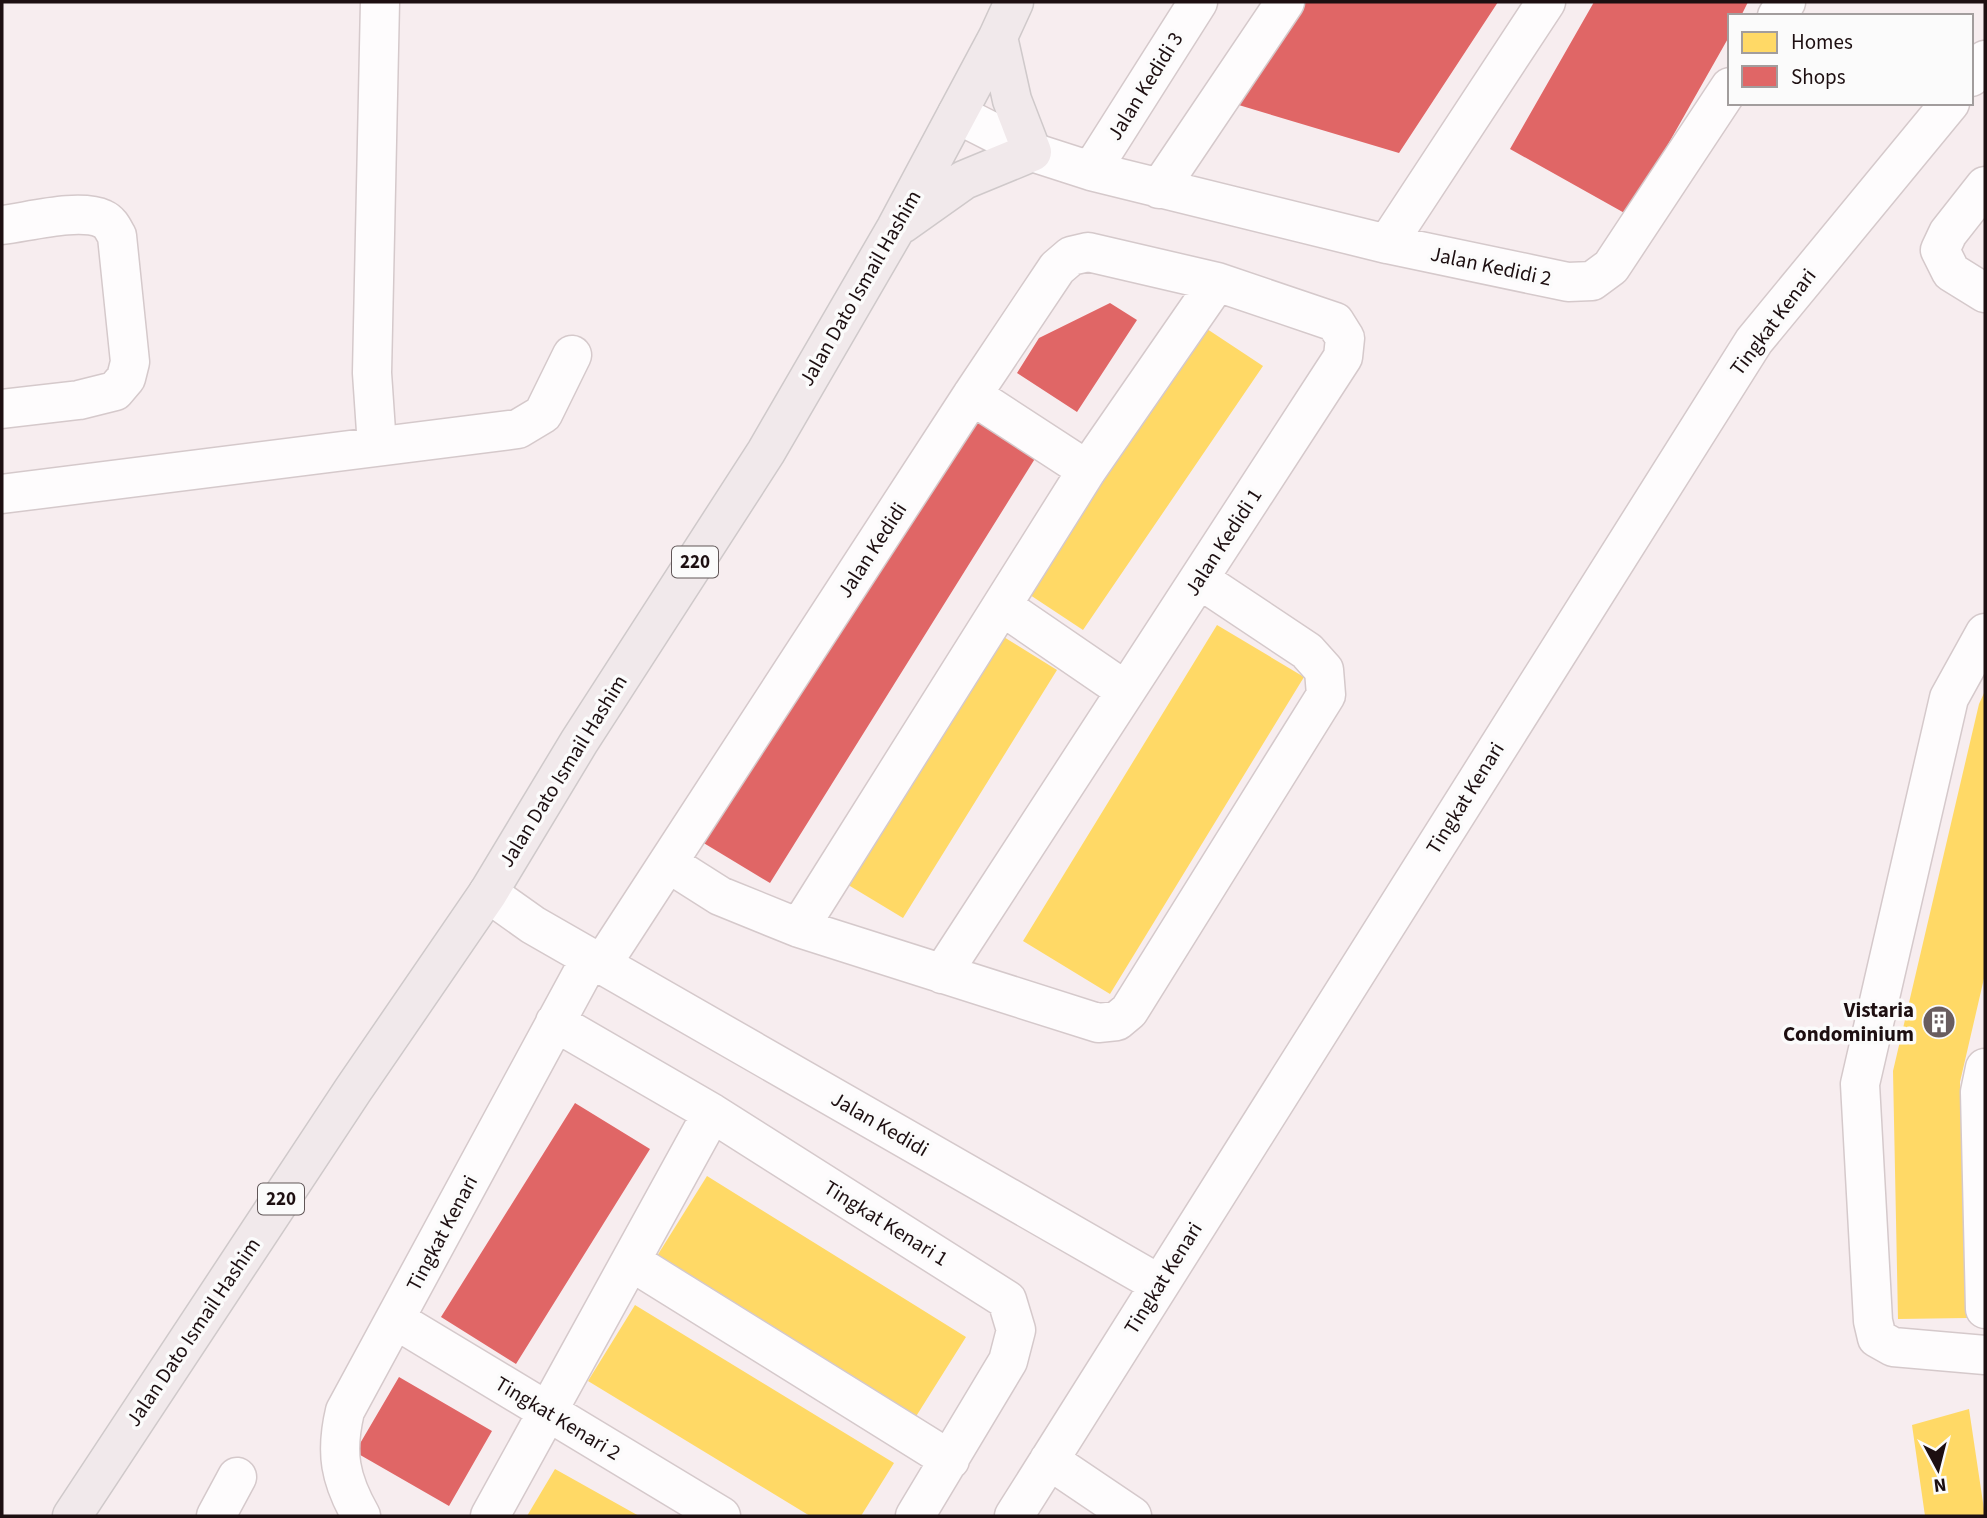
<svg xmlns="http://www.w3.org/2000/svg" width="1987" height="1518" viewBox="0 0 1987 1518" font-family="'Source Sans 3',sans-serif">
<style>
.homes{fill:#ffd966}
.shops{fill:#e06666}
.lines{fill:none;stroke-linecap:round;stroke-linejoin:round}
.minor-casing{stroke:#d5c9cb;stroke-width:41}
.major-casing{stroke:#cfc9ca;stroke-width:41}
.minor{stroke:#fefcfd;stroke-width:38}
.major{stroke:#f1e9eb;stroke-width:38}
.labels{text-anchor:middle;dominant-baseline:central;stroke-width:7;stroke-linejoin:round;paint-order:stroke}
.shield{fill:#fbfbfb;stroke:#605657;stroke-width:2}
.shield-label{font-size:19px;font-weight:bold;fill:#1d0f11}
.street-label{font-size:21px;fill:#1d0f11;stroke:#fbfbfb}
.poi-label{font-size:21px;font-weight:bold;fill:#1d0f11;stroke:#fbfbfb;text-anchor:end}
</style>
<rect width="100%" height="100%" fill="#f7edef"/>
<path class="homes" d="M1201 325 1263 366 1083 630 1021 589Z
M1217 625 1304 677 1110 994 1023 941Z
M994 631 1057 670 903 918 840 880Z
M1985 691V974L1960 1082 1967 1318 1898 1319 1893 1071 1979 704Z
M707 1176 966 1337 915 1418 657 1256Z
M635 1305 894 1463 861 1516H810L588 1381Z
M1969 1409 1985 1516H1925L1912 1425Z
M555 1469 639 1516H527Z"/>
<path class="shops" d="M1298 2H1498L1399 153 1232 103Z
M1594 2H1748L1741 16H1730V35L1628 215 1510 149Z
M1110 303 1137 320 1077 412 1017 373 1039 338Z
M968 416 1036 457 770 883 702 842Z
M575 1103 650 1149 516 1364 441 1317Z
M399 1377 492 1431 449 1506 355 1452Z"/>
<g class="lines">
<defs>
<path id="minor" d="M1777 16 1786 2
M1971 77 1985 60
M957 114 1032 152 1091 171 1387 244 1568 282 1592 281 1611 267 1730 87
M1091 171 1198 2
M1985 186 1948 233 1940 250 1951 272 1985 293
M1159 189 1285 2
M2 225C28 222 79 208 103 219 110 222 113 229 117 236L130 362 126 378 115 391 79 400 2 409
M1387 244 1546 2
M972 395 1087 470
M377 446 372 373 380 2
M2 494 518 429 543 414 572 355
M1002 606 1126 691
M1985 633 1949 698 1860 1084 1873 1321 1877 1338 1893 1347 1985 1355
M668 863 720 896 799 928 1098 1023 1117 1021 1129 1011 1326 695 1324 670 1307 651 1199 579
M488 893 533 925 1159 1284
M799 928 1087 470 1217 282
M602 964 972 395 1057 268 1071 256 1088 252 1217 282 1335 322 1345 338 1343 357 942 974
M555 1022 712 1113 1007 1300 1016 1330 1008 1361 915 1516
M1985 1068 1980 1092 1985 1309
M632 1262 950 1460
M396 1320 721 1516
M1049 1460 1132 1516
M216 1516 237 1477
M361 1516C340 1479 335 1453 345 1411L591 957
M490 1516 712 1113
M1014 1516 1754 341 1950 103"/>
<path id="major" d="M902 224 964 180 1032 152 1012 100 998 37
M72 1516 353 1090 488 893 579 742 766 452 896 228 998 37 1014 2"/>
</defs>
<use href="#minor" class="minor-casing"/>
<use href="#major" class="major-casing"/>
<use href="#minor" class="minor"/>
<use href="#major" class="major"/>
</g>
<defs>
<symbol id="building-disc" viewBox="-11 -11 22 22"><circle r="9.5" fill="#695d5f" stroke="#fbfbfb"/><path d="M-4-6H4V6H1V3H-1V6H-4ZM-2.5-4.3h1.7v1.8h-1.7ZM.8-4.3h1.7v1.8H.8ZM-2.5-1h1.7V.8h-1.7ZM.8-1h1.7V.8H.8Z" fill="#fff"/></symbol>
</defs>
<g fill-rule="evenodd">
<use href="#building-disc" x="1920" y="1003" width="38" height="38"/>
</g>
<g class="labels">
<g class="shield">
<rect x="672" y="546.5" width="46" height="31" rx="5"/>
<rect x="258" y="1183.5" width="46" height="31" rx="5"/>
</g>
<g class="shield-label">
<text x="695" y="562">220</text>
<text x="281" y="1199">220</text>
</g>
<g class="street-label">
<text transform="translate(1145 86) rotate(-58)">Jalan Kedidi 3</text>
<text transform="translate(1491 266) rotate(12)">Jalan Kedidi 2</text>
<text transform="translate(860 288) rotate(-60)">Jalan Dato Ismail Hashim</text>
<text transform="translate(1773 322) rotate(-53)">Tingkat Kenari</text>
<text transform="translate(1223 542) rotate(-57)">Jalan Kedidi 1</text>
<text transform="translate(872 550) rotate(-57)">Jalan Kedidi</text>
<text transform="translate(563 771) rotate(-58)">Jalan Dato Ismail Hashim</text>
<text transform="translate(1465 798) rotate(-58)">Tingkat Kenari</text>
<text transform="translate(880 1124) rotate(30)">Jalan Kedidi</text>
<text transform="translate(886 1223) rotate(32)">Tingkat Kenari 1</text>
<text transform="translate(442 1233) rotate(-62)">Tingkat Kenari</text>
<text transform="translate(1163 1278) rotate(-58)">Tingkat Kenari</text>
<text transform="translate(193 1332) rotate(-56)">Jalan Dato Ismail Hashim</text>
<text transform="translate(558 1418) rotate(31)">Tingkat Kenari 2</text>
</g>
<g class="poi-label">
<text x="1914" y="1010">Vistaria<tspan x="1914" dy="24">Condominium</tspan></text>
</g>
</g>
<rect width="1987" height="1518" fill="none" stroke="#1d0f11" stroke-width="7"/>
<rect x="1728" y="14" width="245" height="91" fill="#fbfbfb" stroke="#a29d9d" stroke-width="2"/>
<rect x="1742" y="32" width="35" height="21" fill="#ffd966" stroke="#a29d9d" stroke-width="2"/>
<text x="1791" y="49" font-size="21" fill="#1d0f11">Homes</text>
<rect x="1742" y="66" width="35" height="21" fill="#e06666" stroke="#a29d9d" stroke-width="2"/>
<text x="1791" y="84" font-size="21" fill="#1d0f11">Shops</text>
<g transform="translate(1938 1469) rotate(173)" stroke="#fbfbfb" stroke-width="5" paint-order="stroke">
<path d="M0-5L12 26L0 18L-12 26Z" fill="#1d0f11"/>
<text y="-10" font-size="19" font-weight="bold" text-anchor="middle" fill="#1d0f11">N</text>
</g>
</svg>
